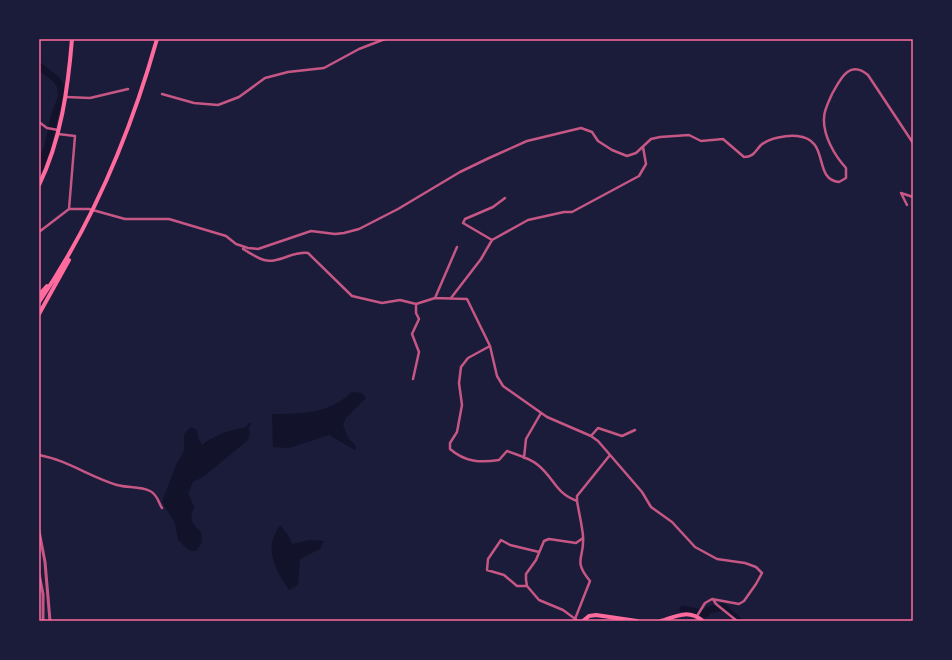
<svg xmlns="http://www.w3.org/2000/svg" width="952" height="660" viewBox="0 0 952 660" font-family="Cabin,sans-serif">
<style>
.water{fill:#12122b}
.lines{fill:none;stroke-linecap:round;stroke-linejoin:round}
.river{stroke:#12122b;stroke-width:7}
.minor{stroke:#c65784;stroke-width:2.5}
.tertiary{stroke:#c65784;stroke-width:3}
.primary{stroke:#ff6b9d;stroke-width:4}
.neatline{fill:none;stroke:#ff6b9d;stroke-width:1.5}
</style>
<rect width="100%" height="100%" fill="#1b1b3a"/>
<path class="water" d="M352 392 362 393 366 398 346 418 343 425 348 438 356 446 355 450 329 435 289 448 273 447 272 414C302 414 329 414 352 392Z
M248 423H251L249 428 250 434 248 440 203 477 193 482 188 493 194 507C189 521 191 522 201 532L202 542 196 551H190L178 540 175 523 162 502 176 465 184 451V434L191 427 197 430 198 437 202 445C210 438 226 431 238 429 242 428 243 429 247 426Z
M280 525 288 535 292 544 310 540 324 541 320 549 300 559 298 585 289 590C275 568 263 550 280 525Z"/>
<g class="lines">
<path class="river" d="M39 66 56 79 60 85 62 96 55 114 48 146 39 169
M683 609 706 614 708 610 723 607 739 621"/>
<path class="minor" d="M162 94 194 103 218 105 239 97 265 78 288 72 324 68 359 49 385 39
M66 97 90 98 128 89
M39 122 47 128 58 130
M58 134 75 136 69 209
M907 205 901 193 913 197
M39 232 69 209H89L125 219H169L226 236 236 244 248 248 258 249 311 231 335 234 344 233 359 229 398 209 460 172 489 158 527 141 581 128 592 132 598 141 612 150 627 156 636 153 651 139 660 137 689 135 701 141 723 139 744 157C754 157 755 151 761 145 769 138 787 135 797 136 831 139 812 179 839 182L846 178V168C835 156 823 136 824 118 824 110 829 101 832 94 840 80 849 59 868 75L913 143
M492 240 463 223 465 219 493 207 505 198
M244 247 243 249C250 253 257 258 264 260 278 264 292 251 308 253L352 296 382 303 400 300 416 304 435 298 467 299 490 346 497 376 503 386 547 417 591 436 598 441 642 492 651 507 672 522 695 547 717 559 745 563 756 567 762 573 756 584 744 601 739 604 712 599 705 603 697 616
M435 298 457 247
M451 298 481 259 492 240 528 220 564 212H572L639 176 646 164 643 147
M490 346 468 358 461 367 459 383 462 405 457 432 450 443V449C465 462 480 463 499 460L507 451C517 455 530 458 538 465 555 479 555 493 577 501
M413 379 419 352 412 334 419 319 416 313V304
M591 436 598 428 622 436 635 430
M39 455C67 460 90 477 117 485 127 488 140 486 150 491 158 495 158 502 162 508
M524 458 526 439 541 413
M527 586H517L504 575 487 570 488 559 501 540 510 545 539 552
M713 599 716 604 737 621
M575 619 590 581C572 559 585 559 583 536 582 525 579 513 577 501V496L610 455
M578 621 563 610 539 600 527 586 526 580V574L536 560 544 541 549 539 576 543 583 538"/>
<path class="tertiary" d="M39 531 45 562 50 621
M39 574 43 594V621"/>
<path class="primary" d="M39 185C61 140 68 88 72 39
M39 295 47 286
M39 302C93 223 131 131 157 39
M39 314 69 260
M583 621 589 616 596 615 637 621
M661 621C677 616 688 609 703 621"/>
</g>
<rect width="952" height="660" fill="none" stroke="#1b1b3a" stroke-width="80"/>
<rect x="40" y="40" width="872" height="580" class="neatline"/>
</svg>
